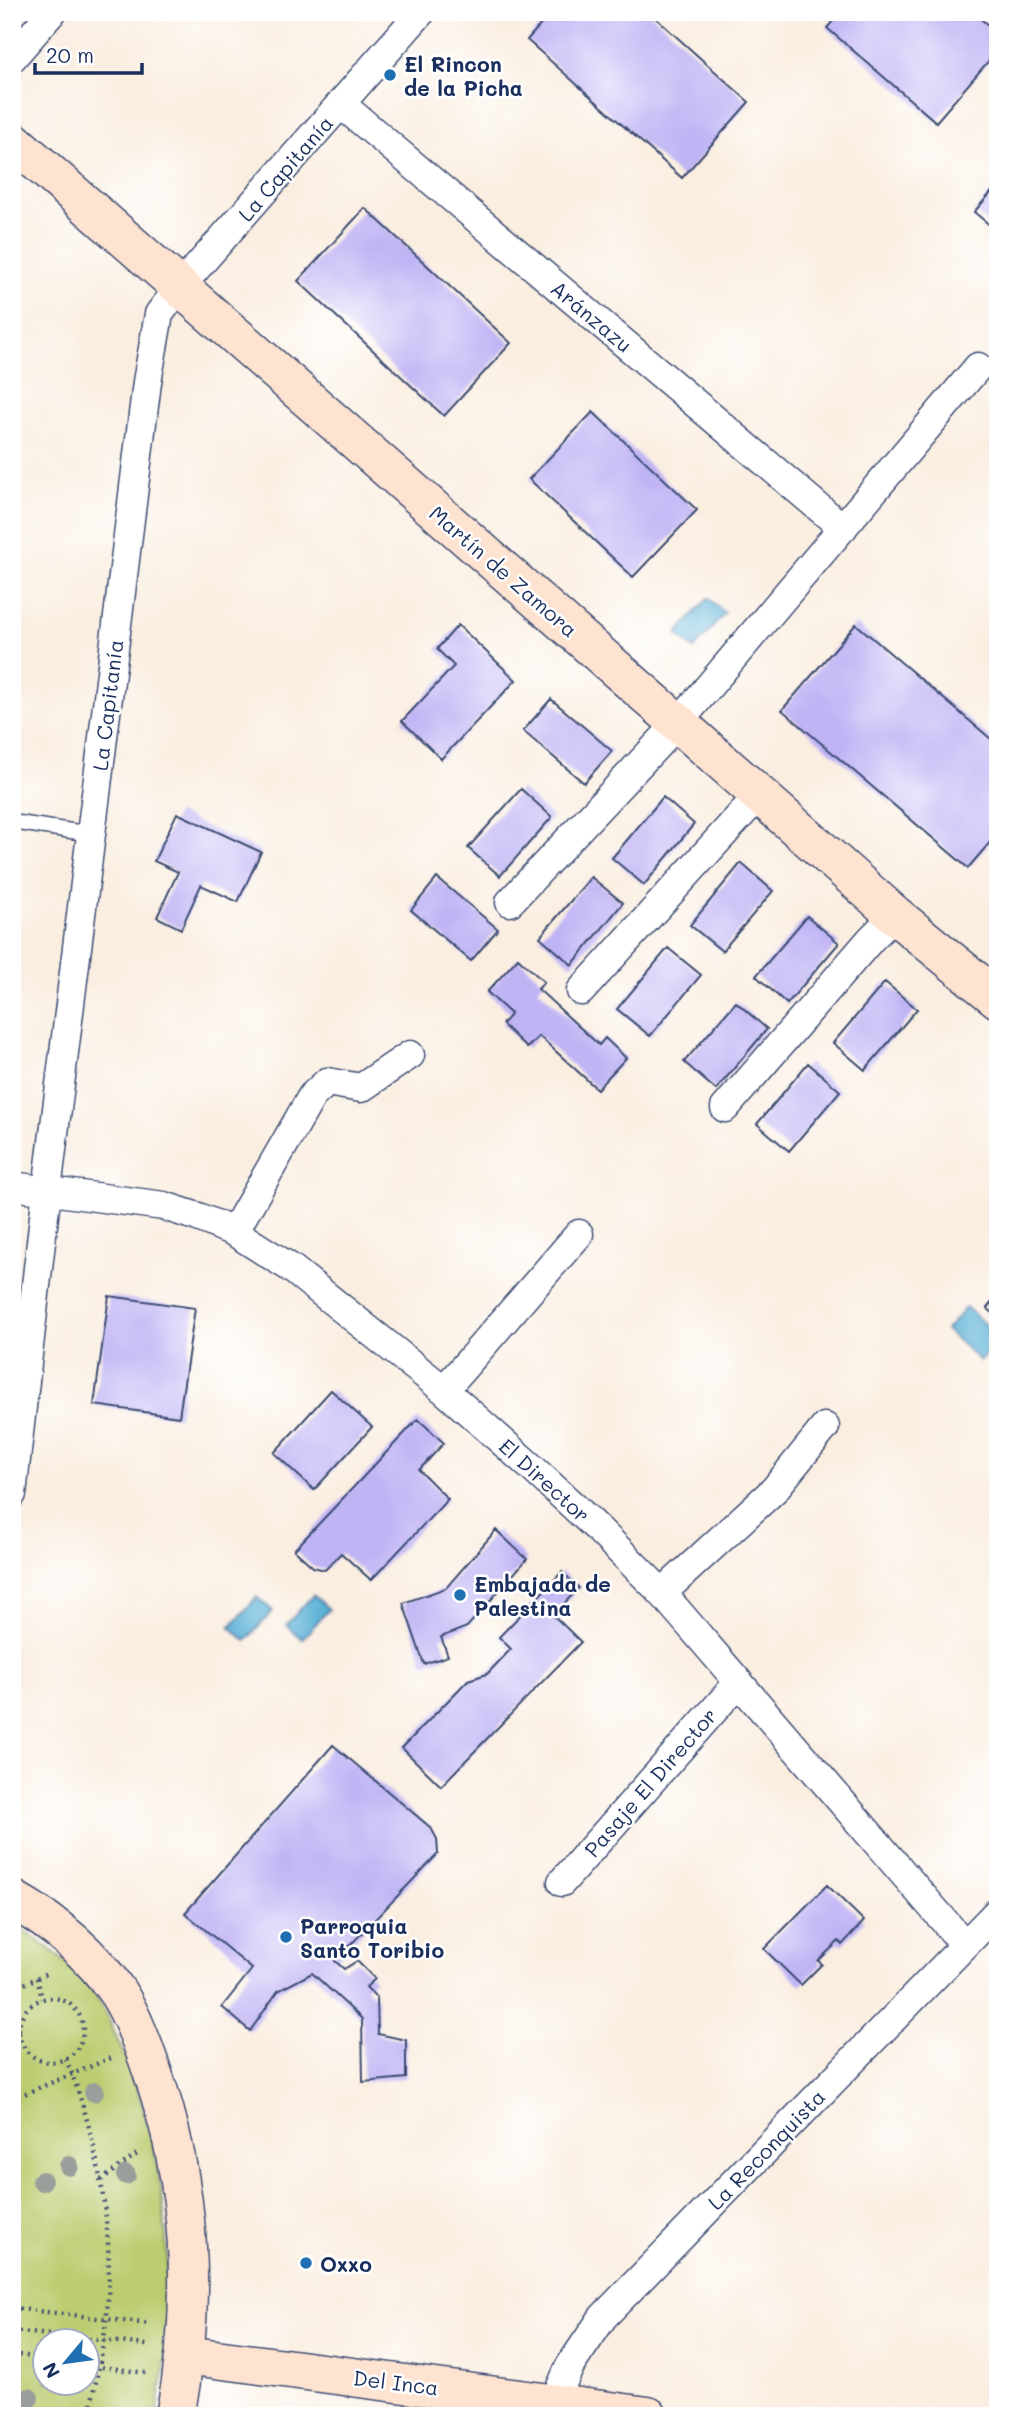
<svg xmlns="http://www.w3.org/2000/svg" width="1010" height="2428" viewBox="0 0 1010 2428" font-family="Mali,sans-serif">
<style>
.green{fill:#bccc6f;stroke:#6c7e66;stroke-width:2;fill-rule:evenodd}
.water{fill:#58b0d5;stroke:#3a709a;stroke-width:2}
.building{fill:#bfb4f4}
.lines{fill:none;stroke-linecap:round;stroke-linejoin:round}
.lane-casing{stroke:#3c4c72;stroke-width:17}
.street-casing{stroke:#3c4c72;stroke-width:31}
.secondary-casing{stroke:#3c4c72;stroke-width:41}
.path{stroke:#3c4c72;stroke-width:4.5;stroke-dasharray:2 5;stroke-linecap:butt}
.lane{stroke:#fff;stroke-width:14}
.street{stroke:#fff;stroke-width:28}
.secondary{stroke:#fee3d1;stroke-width:38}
.tree{fill:#9a9f9b}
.poi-dot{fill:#1f6fb2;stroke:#fff;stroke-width:2.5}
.labels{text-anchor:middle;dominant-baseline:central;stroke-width:5;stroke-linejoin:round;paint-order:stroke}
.poi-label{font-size:21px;font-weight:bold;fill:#1b2f5e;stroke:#fff;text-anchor:start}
.street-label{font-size:21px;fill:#1b2f5e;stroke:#fff}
</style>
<rect width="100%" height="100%" fill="#fff"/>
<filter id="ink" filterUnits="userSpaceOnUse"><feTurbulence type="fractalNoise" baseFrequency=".0143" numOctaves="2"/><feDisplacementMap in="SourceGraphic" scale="14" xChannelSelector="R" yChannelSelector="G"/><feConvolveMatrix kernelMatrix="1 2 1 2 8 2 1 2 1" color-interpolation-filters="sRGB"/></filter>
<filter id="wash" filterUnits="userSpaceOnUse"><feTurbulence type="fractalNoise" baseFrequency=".00686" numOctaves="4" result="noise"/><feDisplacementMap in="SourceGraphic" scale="28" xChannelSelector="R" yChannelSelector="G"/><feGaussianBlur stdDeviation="1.57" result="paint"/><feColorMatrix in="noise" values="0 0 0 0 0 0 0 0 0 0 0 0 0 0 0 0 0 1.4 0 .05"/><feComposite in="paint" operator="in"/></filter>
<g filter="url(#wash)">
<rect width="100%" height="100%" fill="#faeee0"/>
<path class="green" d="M12 1923C42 1942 76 1966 96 1996 105 2009 111 2025 117 2039 161 2132 172 2235 167 2336 166 2363 161 2390 157 2416H12ZM46 2340H88V2382H46Z"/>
<path class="water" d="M708 598 725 613 694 649 677 634Z
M966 1307 998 1336V1341L980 1361 946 1330Z
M313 1595 329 1609 302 1639 286 1625Z
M257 1597 273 1611 246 1641 230 1627Z"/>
<g id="blocks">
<path class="building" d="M552 12H649L749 102 682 178 527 40Z
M841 12H973L998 34V50L936 122 827 28Z
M998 185V232L974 212Z
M365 208 511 343 444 416 298 281Z
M593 412 697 510 633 577 529 479Z
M856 624 998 745V833L968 868 782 710Z
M458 625 516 680 441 759 402 721 454 666 437 649Z
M551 699 612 751 584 783 523 731Z
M521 789 552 817 500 876 468 848Z
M663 797 694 824 644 885 612 858Z
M177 813 261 852 238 902 201 885 181 929 157 917 178 872 154 861Z
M741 863 773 891 722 951 690 925Z
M591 877 623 903 572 965 540 937Z
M437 878 498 929 471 961 411 910Z
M807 916 839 943 787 1004 756 976Z
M668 948 701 975 650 1036 617 1009Z
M518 958 544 982 538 989 599 1045 605 1038 626 1058 597 1089 539 1036 527 1048 502 1024 511 1014 487 992Z
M885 982 917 1009 865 1070 833 1043Z
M736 1002 767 1029 716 1090 684 1062Z
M808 1063 840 1091 789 1151 757 1124Z
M998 1295V1317L987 1308Z
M109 1296 195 1308 179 1417 94 1405Z
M331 1390 372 1427 314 1490 274 1453Z
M418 1419 444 1443 419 1470 448 1499 371 1580 341 1553 325 1570 313 1567 294 1550Z
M496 1530 527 1559 467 1627 441 1637 448 1656 424 1664 403 1603 446 1588Z
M562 1572 579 1588 553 1615 581 1642 441 1786 402 1748 468 1680 487 1674 511 1649 499 1637Z
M333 1745 431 1828 437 1839 438 1854 335 1961 344 1969 357 1961 375 1979 366 1987 377 1998 378 2034 406 2040V2078L363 2082 362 2019 312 1973 278 1991 250 2031 222 2007 252 1969 185 1913Z
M827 1885 864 1921 842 1945 839 1941 818 1961 822 1964 801 1985 764 1949Z"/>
</g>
</g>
<g filter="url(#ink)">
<use href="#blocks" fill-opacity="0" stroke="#3c4c72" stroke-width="2"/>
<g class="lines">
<defs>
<path id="lane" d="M12 822 91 834"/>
<path id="street" d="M12 58 52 12
M341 104 843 528
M510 902 678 723 978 367
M581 991 758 796
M725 1108 871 939 895 915
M12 1186 164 1206 198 1217 234 1232 291 1268 444 1390 531 1467 597 1528 662 1593 964 1944
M234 1232 312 1096 327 1082 361 1088 410 1055
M444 1390 579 1234
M12 1494 47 1190 147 382 159 314 179 288 421 12
M662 1593 774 1490 825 1427
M562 1882 738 1683
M554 2402 570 2366 603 2317 998 1911"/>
<path id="secondary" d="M12 140 678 723 895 915 998 999
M12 1899C53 1922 91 1953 118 1993 133 2017 143 2045 152 2071 191 2181 198 2301 175 2416
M185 2355 648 2416"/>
</defs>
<use href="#lane" class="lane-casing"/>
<use href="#street" class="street-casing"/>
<use href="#secondary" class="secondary-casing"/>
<path class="path" d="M37 1978 42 1999
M12 1990 49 1972
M19 2030a32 32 0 1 1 64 0a32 32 0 1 1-64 0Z
M12 2034 20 2032
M66 2059C98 2136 116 2238 106 2321 103 2353 95 2384 89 2416
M12 2099 111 2058
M101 2180 137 2154
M12 2308 150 2324
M12 2331 147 2345
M12 2354 46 2359
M88 2365 146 2373"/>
<use href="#lane" class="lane"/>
<use href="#street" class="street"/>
<use href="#secondary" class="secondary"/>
</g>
<g class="tree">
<circle cx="94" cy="2092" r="10"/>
<circle cx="69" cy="2166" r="10"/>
<circle cx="126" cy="2175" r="10"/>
<circle cx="42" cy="2181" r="10"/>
<circle cx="29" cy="2398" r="10"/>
</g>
</g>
<g class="poi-dot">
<circle cx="390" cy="75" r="7"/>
<circle cx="460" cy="1595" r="7"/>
<circle cx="286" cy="1937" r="7"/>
<circle cx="306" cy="2263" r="7"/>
</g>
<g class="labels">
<g class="poi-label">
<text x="404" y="63">El Rincon<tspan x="404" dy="24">de la Picha</tspan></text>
<text x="474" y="1583">Embajada de<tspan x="474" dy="24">Palestina</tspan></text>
<text x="300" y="1925">Parroquia<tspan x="300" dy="24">Santo Toribio</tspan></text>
<text x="320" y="2263">Oxxo</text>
</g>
<g class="street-label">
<text transform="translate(285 168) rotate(-49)">La Capitanía</text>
<text transform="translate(592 316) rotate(40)">Aránzazu</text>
<text transform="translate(504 571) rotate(41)">Martín de Zamora</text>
<text transform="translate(107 705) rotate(-83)">La Capitanía</text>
<text transform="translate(545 1480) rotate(42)">El Director</text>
<text transform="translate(650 1782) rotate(-49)">Pasaje El Director</text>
<text transform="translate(766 2149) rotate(-46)">La Reconquista</text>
<text transform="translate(396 2382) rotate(7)">Del Inca</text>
</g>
</g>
<rect width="1010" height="2428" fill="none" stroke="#fff" stroke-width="42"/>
<g transform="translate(66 2362) rotate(241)"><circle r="33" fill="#ffffff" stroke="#a4acbf" stroke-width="2"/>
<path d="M0-5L12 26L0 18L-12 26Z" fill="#1f6fb2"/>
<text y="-10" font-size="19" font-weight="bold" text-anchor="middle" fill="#1b2f5e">N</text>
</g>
<path d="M35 63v10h107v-10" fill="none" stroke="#1b2f5e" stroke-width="3.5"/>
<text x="46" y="63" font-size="21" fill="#1b2f5e" stroke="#ffffff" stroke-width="5" paint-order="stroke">20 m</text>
</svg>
